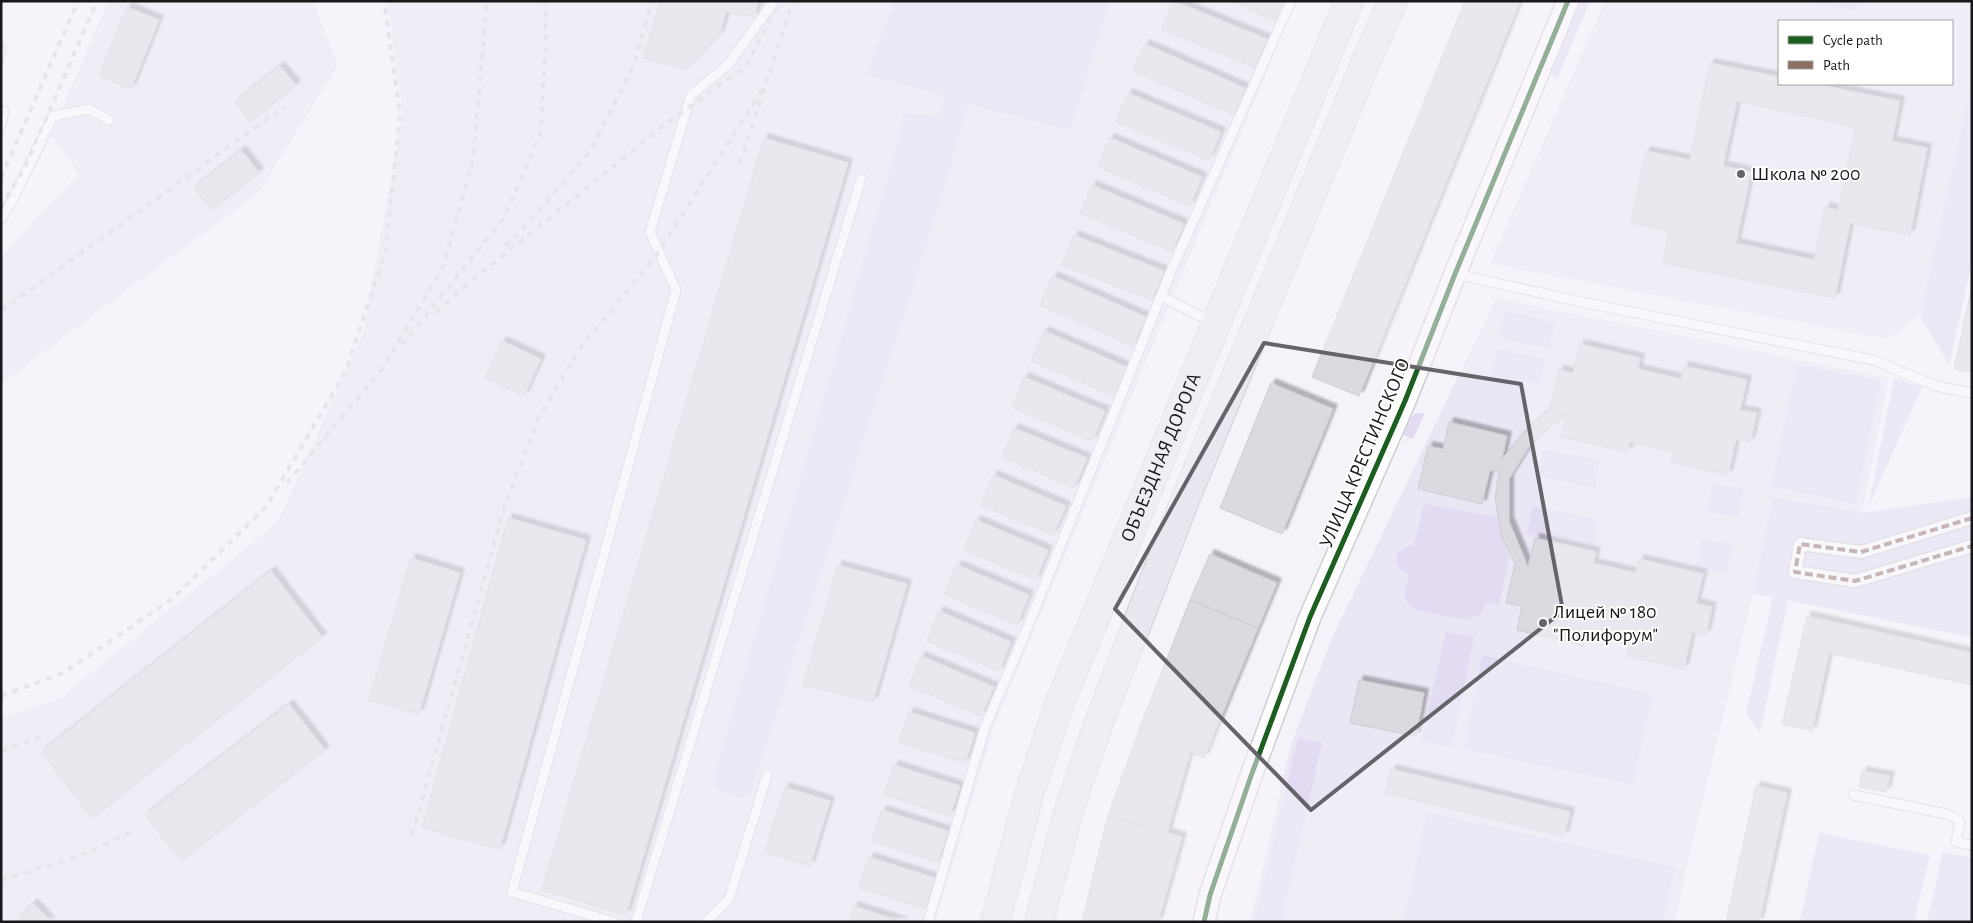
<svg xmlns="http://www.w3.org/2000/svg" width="1973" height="923" viewBox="0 0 1973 923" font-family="'Alegreya Sans',sans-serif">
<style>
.built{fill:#ebe6f4;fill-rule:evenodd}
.green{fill:#e2dbf1}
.building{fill:#dcdae0;stroke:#ceccd2;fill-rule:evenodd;filter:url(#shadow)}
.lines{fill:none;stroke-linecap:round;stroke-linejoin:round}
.service-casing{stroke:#cecdd2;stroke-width:11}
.pedestrian-casing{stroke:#cecdd2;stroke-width:15}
.tertiary-casing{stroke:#cecdd2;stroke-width:24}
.primary-casing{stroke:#d2d1d4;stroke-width:30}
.service{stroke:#fefdfe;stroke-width:9}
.pedestrian{stroke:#fefdfe;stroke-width:12}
.tertiary{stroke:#fefdfe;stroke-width:21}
.primary{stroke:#ebe7f0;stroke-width:28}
.rail{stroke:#d6d6d8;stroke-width:4;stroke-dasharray:6 6;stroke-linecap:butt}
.quiet{stroke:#8d6e63;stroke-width:4;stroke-dasharray:8 4;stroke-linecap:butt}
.cycleway-casing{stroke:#fff;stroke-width:8}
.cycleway{stroke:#1b5e20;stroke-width:5}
.marked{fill:none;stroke:#66646a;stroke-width:4;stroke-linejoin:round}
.poi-dot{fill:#66646a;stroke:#fff;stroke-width:2}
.labels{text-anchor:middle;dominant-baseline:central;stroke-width:4;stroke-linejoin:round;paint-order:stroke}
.poi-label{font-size:20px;fill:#19171c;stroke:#fff;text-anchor:start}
.street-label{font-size:20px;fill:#19171c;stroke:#fff}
</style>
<defs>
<filter id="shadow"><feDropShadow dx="4.5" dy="-4.5" stdDeviation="1" flood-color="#0004"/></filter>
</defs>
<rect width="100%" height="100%" fill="#f5f3fa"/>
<path class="built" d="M108 1H313L338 65 259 192 1 384V257L79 173 51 135Z
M387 1H1296L995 724 935 922H1V719L60 698 277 523 363 334 403 112Z
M1605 1H1972V81L1920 316 1887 339 1490 264ZM1779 21H1952V84H1779Z
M1 39 10 47 1 68Z
M1496 298 1889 378 1862 513 1774 497 1766 540 1692 844 1675 922H1250L1291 745 1332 638Z"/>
<path class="green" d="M894 1H1110L1070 130 968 104 942 196 751 792 741 799 719 789 713 780 896 148 904 113 938 116 946 96 867 75Z
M1579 1H1590L1557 80 1551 75 1552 63Z
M1806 1H1859L1857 11Z
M1972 81V262L1949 365 1920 316Z
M1505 311 1555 322 1549 349 1499 338Z
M1496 349 1546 359 1540 385 1491 375Z
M1797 364 1881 381 1856 504 1771 486Z
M1894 378 1922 387 1868 508Z
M1416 413H1425L1413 439 1403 435 1411 417Z
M1543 449 1600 460 1595 488 1537 476Z
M1713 483 1744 489 1739 518 1707 512Z
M1773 497 1862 513 1972 497V637L1788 600 1760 733 1746 713 1773 597 1753 593Z
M1424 504 1498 517 1502 538 1509 557 1499 605 1486 603 1480 615 1465 620 1417 610 1409 604 1404 597 1409 574 1401 570 1396 564 1397 553 1408 546 1414 545Z
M1532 506 1599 519 1594 547 1527 534Z
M1701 539 1732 545 1726 574 1695 568Z
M1446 632 1474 637 1452 748 1421 742Z
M1482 655 1653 694 1633 785 1464 749Z
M1298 738 1322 743 1283 915 1289 922H1254Z
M1427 812 1675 867 1663 922H1403Z
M1819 833 1930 855 1914 922H1800Z
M1943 852 1972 858V922H1927Z"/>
<path class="building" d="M661 1H759L754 17 726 12 720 33 686 69 643 58Z
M1174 1 1267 39 1255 68 1162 29Z
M1233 1H1287L1277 22Z
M1465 1H1520L1359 396 1312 377Z
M127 7 159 20 131 89 99 76Z
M1145 44 1245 88 1234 115 1133 71Z
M1710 63 1779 77V84H1814L1900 101 1892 141 1927 148 1910 235 1850 223 1835 298 1663 263 1669 231 1631 223 1646 151 1690 160ZM1737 101 1856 127 1838 210 1825 207 1814 260 1736 243 1751 172 1723 166Z
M280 66 296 85 250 122 235 102Z
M1128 93 1221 132 1209 160 1116 122Z
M764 138 848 163 626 915 542 890Z
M1110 138 1202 177 1190 206 1098 167Z
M241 150 259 172 212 210 194 188Z
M1092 185 1184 224 1172 252 1080 213Z
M1074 235 1164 271 1152 300 1062 265Z
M1053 276 1146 317 1133 346 1040 305Z
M1972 286V372L1954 369Z
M1044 331 1127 367 1114 396 1031 361Z
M502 341 541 359 524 396 485 378Z
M1580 344 1640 358 1638 369 1681 379 1684 366 1747 380 1740 410 1757 413 1750 442 1736 439 1728 475 1671 462 1674 452 1630 442 1628 452 1561 437 1567 413 1532 442 1509 479V521L1528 567 1535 538 1596 552 1593 563 1636 573 1639 559 1703 574 1696 603 1712 607 1706 635 1692 632 1684 669 1627 656 1629 645 1586 635 1583 646 1517 630 1522 606 1506 603 1515 564 1502 538 1495 498 1499 472 1490 470 1482 504 1418 489 1428 446 1443 449 1449 422 1507 436 1502 459 1523 434 1550 409 1559 370 1573 373Z
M1024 377 1105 411 1092 441 1012 407Z
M1271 383 1333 409 1282 534 1220 508Z
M1014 428 1087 458 1074 488 1002 457Z
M993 475 1066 506 1053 535 981 505Z
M508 518 586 540 500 849 422 828Z
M976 520 1048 550 1036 580 964 550Z
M1210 554 1277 583 1258 628 1190 600Z
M411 558 460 573 419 714 369 700Z
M838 565 907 584 873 702 803 685Z
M957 565 1029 595 1017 625 944 594Z
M271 571 322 637 92 818 41 752Z
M1190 600 1258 628 1204 758 1139 730Z
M939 611 1011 642 999 671 927 641Z
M1807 616 1972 653V685L1829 653 1812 731 1782 724Z
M921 656 994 687 981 716 909 686Z
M1359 680 1424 693 1416 736 1350 723Z
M289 704 325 750 181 861 145 815Z
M909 712 975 733 965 763 899 742Z
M1139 730 1190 752 1167 833 1108 816Z
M894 765 960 786 950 816 884 795Z
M1391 769 1570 812 1564 836 1385 793Z
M1862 771 1890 776 1886 792 1859 787Z
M1756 786 1787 793 1759 922H1726Z
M785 787 830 801 810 866 765 852Z
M882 810 948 831 938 862 872 841Z
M1108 816 1182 837 1158 922H1082Z
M869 857 935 878 925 909 859 888Z
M33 903 51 922H15Z
M854 906 903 922H849Z"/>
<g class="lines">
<defs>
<path id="service" d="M1 125 4 111
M1 219 13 199 53 116 89 109 109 120
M1455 274 1591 304 1873 360 1936 386 1972 393
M1161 296 1214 323
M1853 795 1947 814 1960 821 1956 842 1972 845
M614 922 512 892 676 290 650 232 691 95 728 65 774 1
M636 922 861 179
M706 922 729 899 767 775
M928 922 985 727 1024 636 1171 271 1291 1"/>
<path id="pedestrian" d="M1972 518 1861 552 1800 544 1795 572 1855 581 1972 546"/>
<path id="tertiary" d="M1204 922 1210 895 1251 776 1310 617 1405 401 1455 274 1568 1"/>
<g id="primary">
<path id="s1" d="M995 922 1031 788 1059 705 1349 1"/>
<path d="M1039 922 1070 807 1101 717 1185 500 1368 57 1393 1"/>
</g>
</defs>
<use href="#service" class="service-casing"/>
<use href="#pedestrian" class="pedestrian-casing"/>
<use href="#tertiary" class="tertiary-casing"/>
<use href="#primary" class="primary-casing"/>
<use href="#service" class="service"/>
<use href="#pedestrian" class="pedestrian"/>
<use href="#tertiary" class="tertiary"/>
<use href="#primary" class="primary"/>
<path class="rail" d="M740 163 793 1
M1 178 78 1
M1 208 25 167 97 1
M505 246 531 220 591 150 634 65 652 1
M463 288 663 126 746 66 780 1
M1 311 285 106
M436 312 468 283
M402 345 504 218 541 132 546 35 545 1
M287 483 381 370 443 267 473 160 487 1
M1 696 63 673 172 599 266 507 345 373 386 250 400 113 384 1
M1 751 42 736
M412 835 506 502 537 421 580 348 656 256 764 87
M1 880 79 856 137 830"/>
<path class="quiet" d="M1972 518 1861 552 1800 544 1795 572 1855 581 1972 546"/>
<defs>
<path id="cycleway" d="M1204 922 1210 895 1251 776 1310 617 1405 401 1455 274 1568 1"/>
</defs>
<use href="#cycleway" class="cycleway-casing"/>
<use href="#cycleway" class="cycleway"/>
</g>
<path d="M0 0H1973V923H0ZM1264 343 1521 384 1563 611 1311 810 1115 609Z" fill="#f5f3fa" fill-opacity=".55" fill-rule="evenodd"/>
<path class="marked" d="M1264 343 1521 384 1563 611 1311 810 1115 609Z"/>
<g class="poi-dot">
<circle cx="1741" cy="174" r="5"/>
<circle cx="1543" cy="623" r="5"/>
</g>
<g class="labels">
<g class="poi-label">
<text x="1751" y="174">Школа № 200</text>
<text x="1553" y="612">Лицей № 180<tspan x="1553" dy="23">"Полифорум"</tspan></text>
</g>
<g class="street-label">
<text transform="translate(1365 453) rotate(-67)">УЛИЦА КРЕСТИНСКОГО</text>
<text stroke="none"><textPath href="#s1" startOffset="494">ОБЪЕЗДНАЯ ДОРОГА</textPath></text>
</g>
</g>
<rect width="1973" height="923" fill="none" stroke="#19171c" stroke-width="5"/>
<rect x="1778" y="20" width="175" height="65" fill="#ffffff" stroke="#a3a2a4"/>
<rect x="1788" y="36" width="25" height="8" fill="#1b5e20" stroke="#a3a2a4"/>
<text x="1823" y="45" font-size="15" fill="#19171c">Cycle path</text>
<rect x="1788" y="61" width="25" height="8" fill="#8d6e63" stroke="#a3a2a4"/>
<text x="1823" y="70" font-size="15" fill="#19171c">Path</text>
</svg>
